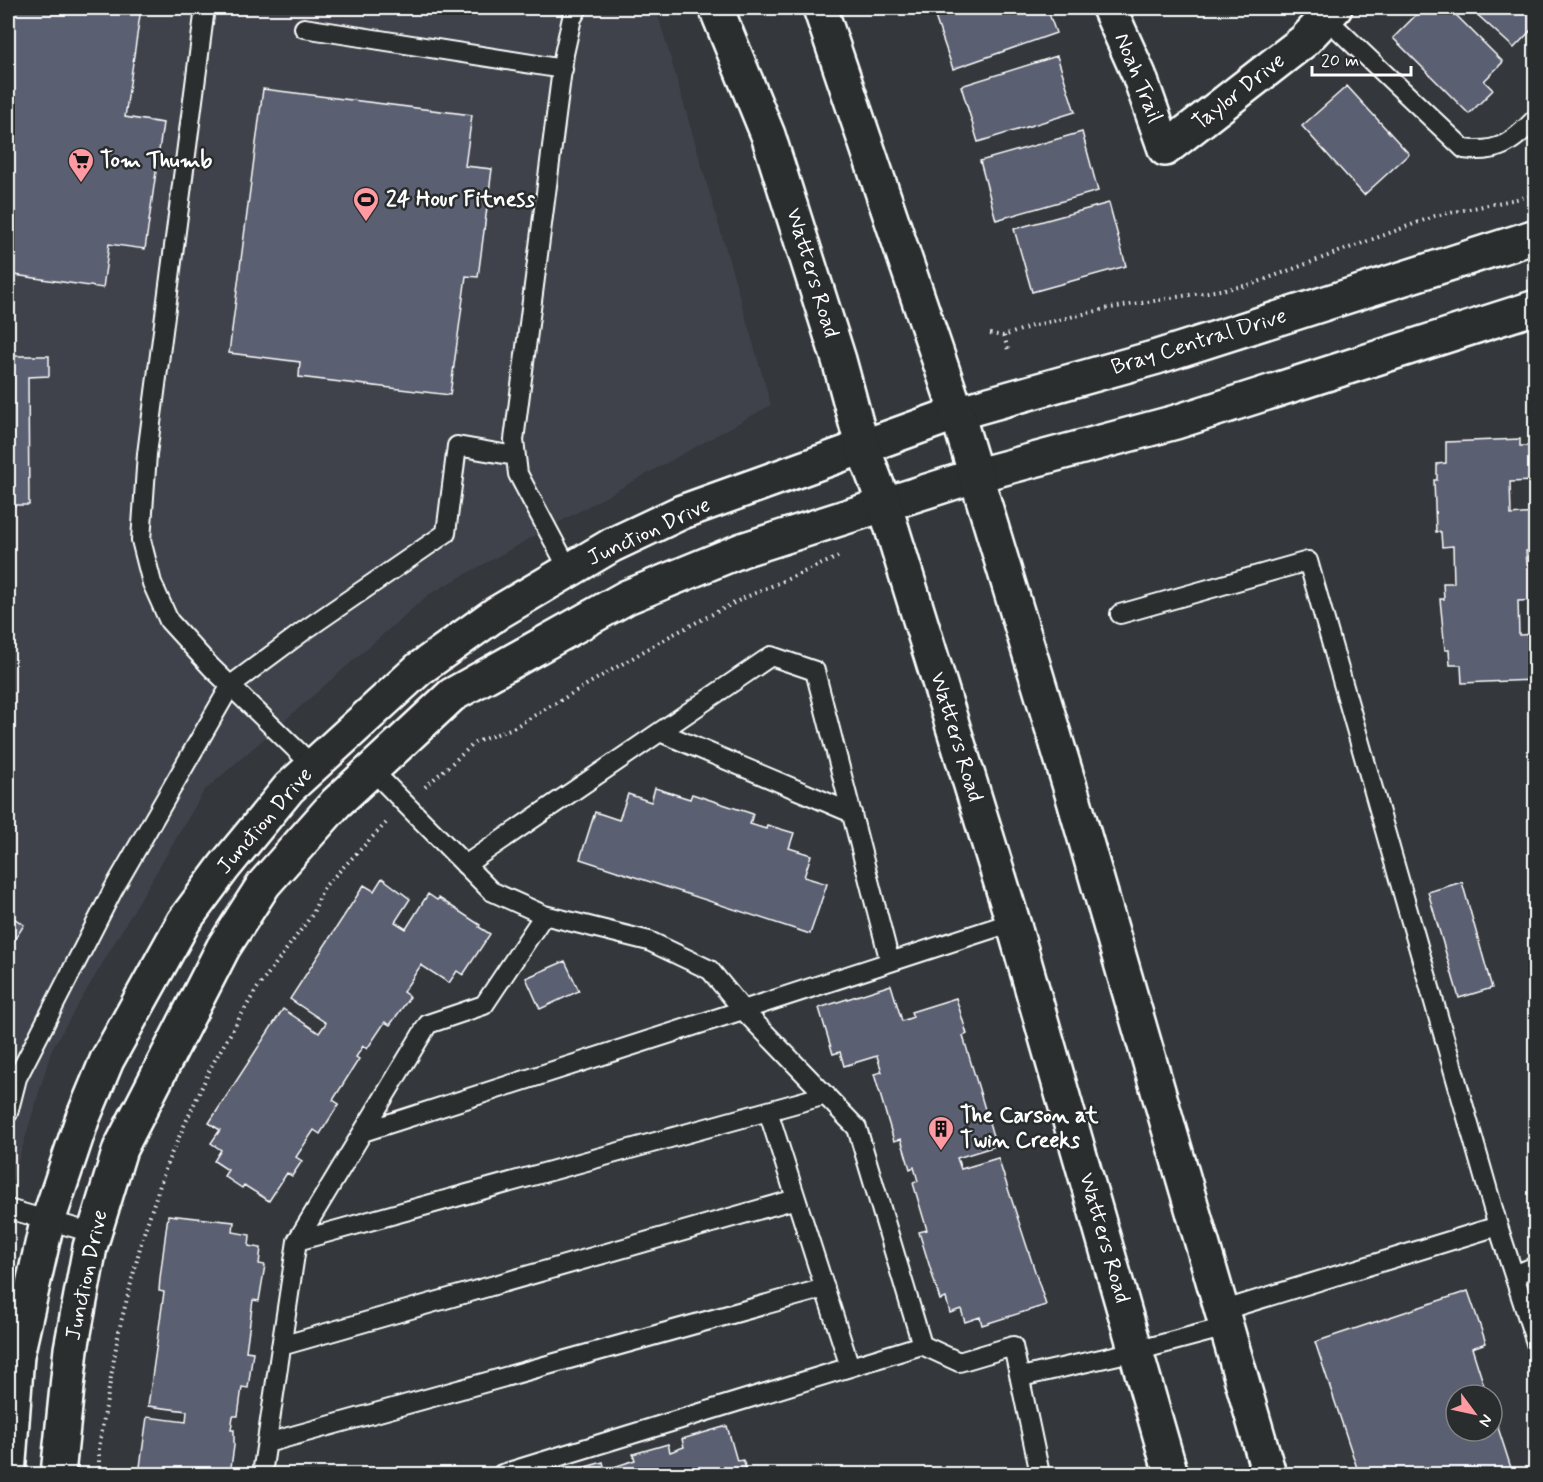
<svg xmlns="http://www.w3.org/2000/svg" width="1543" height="1482" viewBox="0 0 1543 1482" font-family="Mynerve,sans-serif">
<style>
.built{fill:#3f434b}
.building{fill:#5a5f71;stroke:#fff;stroke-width:1.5}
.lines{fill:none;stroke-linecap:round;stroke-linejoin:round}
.service-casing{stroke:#fff;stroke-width:22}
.minor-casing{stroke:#fff;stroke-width:38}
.tertiary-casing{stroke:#fff;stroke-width:38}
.secondary-casing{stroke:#fff;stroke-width:38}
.path{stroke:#fff;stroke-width:4;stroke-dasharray:1.5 4.5;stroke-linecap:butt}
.service{stroke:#2a2d2e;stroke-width:18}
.minor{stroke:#2a2d2e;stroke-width:33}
.tertiary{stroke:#2a2d2e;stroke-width:33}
.secondary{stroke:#2a2d2e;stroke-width:33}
.labels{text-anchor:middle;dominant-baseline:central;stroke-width:5;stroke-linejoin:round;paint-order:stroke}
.street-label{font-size:22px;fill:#fff;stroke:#2a2d2e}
.poi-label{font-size:22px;font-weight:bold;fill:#fff;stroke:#2a2d2e;text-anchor:start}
</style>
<rect width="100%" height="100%" fill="#34373b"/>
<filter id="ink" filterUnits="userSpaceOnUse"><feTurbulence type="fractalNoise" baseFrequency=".0167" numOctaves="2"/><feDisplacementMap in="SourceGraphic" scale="12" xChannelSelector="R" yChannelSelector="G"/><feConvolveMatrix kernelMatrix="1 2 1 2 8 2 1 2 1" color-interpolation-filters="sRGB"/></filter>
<g filter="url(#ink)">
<path class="built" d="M8 8H656L771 405 428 595 204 791 52 1049 8 1195Z"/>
<path class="building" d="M8 8H141L125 117 163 123 145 249 109 244 103 288 8 274Z
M932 8H1047L1056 33 953 69Z
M1423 8H1449L1503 62 1484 81 1493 90 1469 114 1393 38Z
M1470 8H1536V28L1534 27 1514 48Z
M1057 56 1075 112 978 142 961 86Z
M1347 86 1409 154 1364 195 1302 126Z
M263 89 472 115 465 166 492 169 478 277 466 276 450 395 299 377 300 362 229 353Z
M1082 132 1098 191 996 220 980 161Z
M1109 203 1126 266 1032 292 1014 229Z
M8 356H49V376L28 377 29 505H8Z
M1520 439V446H1529L1533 481 1510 482 1511 515 1534 513 1536 551H1526L1527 565 1536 564V600L1518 601 1519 635 1536 634 1535 680 1462 683 1461 665H1450L1449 650H1445L1440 599H1444L1443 583H1454L1453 546 1442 547 1441 532H1436L1434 480H1437V464L1446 463V442Z
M655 788 690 799 692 794 753 814 750 824 766 829 767 825 794 833 789 848 811 855 804 877 827 884 810 934 580 859 595 812 619 820 628 794 651 802Z
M382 878 410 899 395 922 406 929 428 894 437 900 439 898 480 925 479 927 490 934 463 975 457 971 449 983 421 965 403 992 410 997 390 1025 385 1022 367 1049 363 1046 356 1057 359 1059 333 1100 339 1104 320 1134 314 1130 296 1157 302 1161 292 1176 287 1173 269 1201 244 1185 242 1188 224 1176 228 1170 214 1161 221 1150 211 1143 220 1130 209 1123 283 1009 319 1033 326 1023 290 999 364 885 374 891Z
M1462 882 1492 988 1459 998 1428 892Z
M8 914 24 925 8 950Z
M565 961 579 991 540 1009 526 978Z
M891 985 902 1021 913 1017 911 1012 956 998 967 1034 963 1036 996 1146 957 1158 961 1169 998 1158 1046 1305 982 1325 980 1317 965 1322 961 1309 950 1313 946 1298 940 1300 919 1232 927 1230 913 1183 918 1181 914 1167 910 1169 901 1139 894 1141 874 1074 882 1072 877 1056 844 1066 840 1052 833 1054 819 1008Z
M168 1215 234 1222 233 1232 250 1235 249 1246 261 1248 259 1264 265 1265 259 1301 253 1300 246 1351 253 1352 248 1388 242 1387 238 1416H233L231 1430H234V1446L230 1474H139L147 1417 186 1422 187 1411 148 1406 164 1292 159 1291 160 1278Z
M1468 1291 1486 1343 1472 1348 1487 1395H1456V1431H1492V1409L1513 1474H1359L1315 1342Z
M727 1426 737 1461 743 1460 748 1474H569L568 1472 603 1462 605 1470 635 1460 633 1454 668 1444 670 1452 684 1447 682 1439Z"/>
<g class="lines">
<defs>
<path id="service" d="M205 8 147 454 141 540 152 583 169 621 211 667 312 765
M1326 18 1464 149C1498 154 1513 142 1536 118
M304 28 563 69
M569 570 518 474 514 440 564 54 572 18 578 8
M1120 614 1308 561 1498 1226 1221 1311
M660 732 852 813
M465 865 771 656 815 671 890 962
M1013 922 743 1010 857 1128 922 1345 959 1362 1013 1346 1040 1474
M768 1111 826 1095
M8 1113 17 1078 113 890 231 685 305 630 446 533 457 446 515 456
M363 1132 743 1010 710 970 649 941 544 915 491 891 372 770
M8 1209 93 1233
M1498 1226 1536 1343
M297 1241 768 1111 850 1367
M1514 1275 1536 1266
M281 1346 796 1199
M1021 1377 1136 1351 1226 1327
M267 1443 825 1288
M262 1474 297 1241 428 1024 484 1005 544 915
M502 1474 922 1345"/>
<path id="minor" d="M1109 8 1139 75 1165 149 1304 41 1335 8"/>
<path id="tertiary" d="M8 1474 17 1355 46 1227 82 1120 107 1060 184 921 224 867 289 788 419 669 497 613 612 545 682 512 957 413 1157 357 1536 236
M58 1474 71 1349 90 1247 120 1149 223 948 264 884 336 803 452 695 627 597 742 550 974 476 1176 422 1536 307"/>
<path id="secondary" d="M716 8 768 135 839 360 862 445 885 506 1013 922 1171 1474
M820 8 957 413 1073 797 1269 1474"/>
</defs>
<use href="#service" class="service-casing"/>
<use href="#minor" class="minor-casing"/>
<use href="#tertiary" class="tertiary-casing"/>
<use href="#secondary" class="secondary-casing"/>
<path class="path" d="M990 334 1004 336 1032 326 1105 309 1250 285 1435 216 1536 195
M1004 336 1009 353
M425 787 476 742 513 728 668 637 744 598 838 557
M99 1474V1447L119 1330 143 1236 168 1161 212 1065 256 990 312 915 324 887 388 821"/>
<use href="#service" class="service"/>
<use href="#minor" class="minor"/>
<use href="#tertiary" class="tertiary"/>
<use href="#secondary" class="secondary"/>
</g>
</g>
<defs>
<symbol id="supermarket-pin" viewBox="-11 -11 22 30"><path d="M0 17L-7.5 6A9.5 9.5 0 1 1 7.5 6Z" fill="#ff9aa2" stroke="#2a2d2e"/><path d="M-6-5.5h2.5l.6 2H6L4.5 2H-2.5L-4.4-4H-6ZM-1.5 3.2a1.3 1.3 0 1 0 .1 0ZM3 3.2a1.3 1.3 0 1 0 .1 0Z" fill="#111"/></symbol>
<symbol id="stadium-pin" viewBox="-11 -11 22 30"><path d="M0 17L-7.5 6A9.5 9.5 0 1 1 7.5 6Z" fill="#ff9aa2" stroke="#2a2d2e"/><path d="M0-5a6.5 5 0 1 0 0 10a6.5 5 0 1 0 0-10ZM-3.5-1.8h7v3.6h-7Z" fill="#111"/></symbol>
<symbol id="building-pin" viewBox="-11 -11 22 30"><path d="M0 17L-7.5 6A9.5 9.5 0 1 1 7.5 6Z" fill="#ff9aa2" stroke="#2a2d2e"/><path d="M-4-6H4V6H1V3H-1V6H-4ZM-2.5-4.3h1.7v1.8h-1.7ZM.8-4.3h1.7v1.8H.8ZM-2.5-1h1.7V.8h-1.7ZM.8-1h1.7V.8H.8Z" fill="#111"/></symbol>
</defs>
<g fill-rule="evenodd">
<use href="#supermarket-pin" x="66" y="146" width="30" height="40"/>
<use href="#stadium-pin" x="351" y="185" width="30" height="40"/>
<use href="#building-pin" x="926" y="1114" width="30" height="40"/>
</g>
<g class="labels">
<g class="street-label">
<text transform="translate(1138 78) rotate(68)">Noah Trail</text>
<text transform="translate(1239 92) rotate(-38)">Taylor Drive</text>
<text transform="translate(812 273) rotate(73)">Watters Road</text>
<text transform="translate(1199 342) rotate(-17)">Bray Central Drive</text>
<text transform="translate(649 532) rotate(-25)">Junction Drive</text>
<text transform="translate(956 737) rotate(73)">Watters Road</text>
<text transform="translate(265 821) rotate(-49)">Junction Drive</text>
<text transform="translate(1104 1238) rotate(74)">Watters Road</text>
<text transform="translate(87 1275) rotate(-78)">Junction Drive</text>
</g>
<g class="poi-label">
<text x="100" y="161">Tom Thumb</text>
<text x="386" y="200">24 Hour Fitness</text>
<text x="960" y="1116">The Carson at<tspan x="960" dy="25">Twin Creeks</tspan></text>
</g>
</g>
<rect width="1543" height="1482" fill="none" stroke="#2a2d2e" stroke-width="30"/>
<rect x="15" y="15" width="1513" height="1452" fill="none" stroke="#fff" stroke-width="2" filter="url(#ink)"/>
<g transform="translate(1474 1413) rotate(123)"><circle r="28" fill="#2a2d2e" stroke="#7f8182" stroke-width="1.5"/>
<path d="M0-4.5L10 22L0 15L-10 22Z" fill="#ff9aa2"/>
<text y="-9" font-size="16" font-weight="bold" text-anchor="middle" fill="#ffffff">N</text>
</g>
<path d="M1312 66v9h99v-9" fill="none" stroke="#ffffff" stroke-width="3"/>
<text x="1321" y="66" font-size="18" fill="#ffffff" stroke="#2a2d2e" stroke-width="4.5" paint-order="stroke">20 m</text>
</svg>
